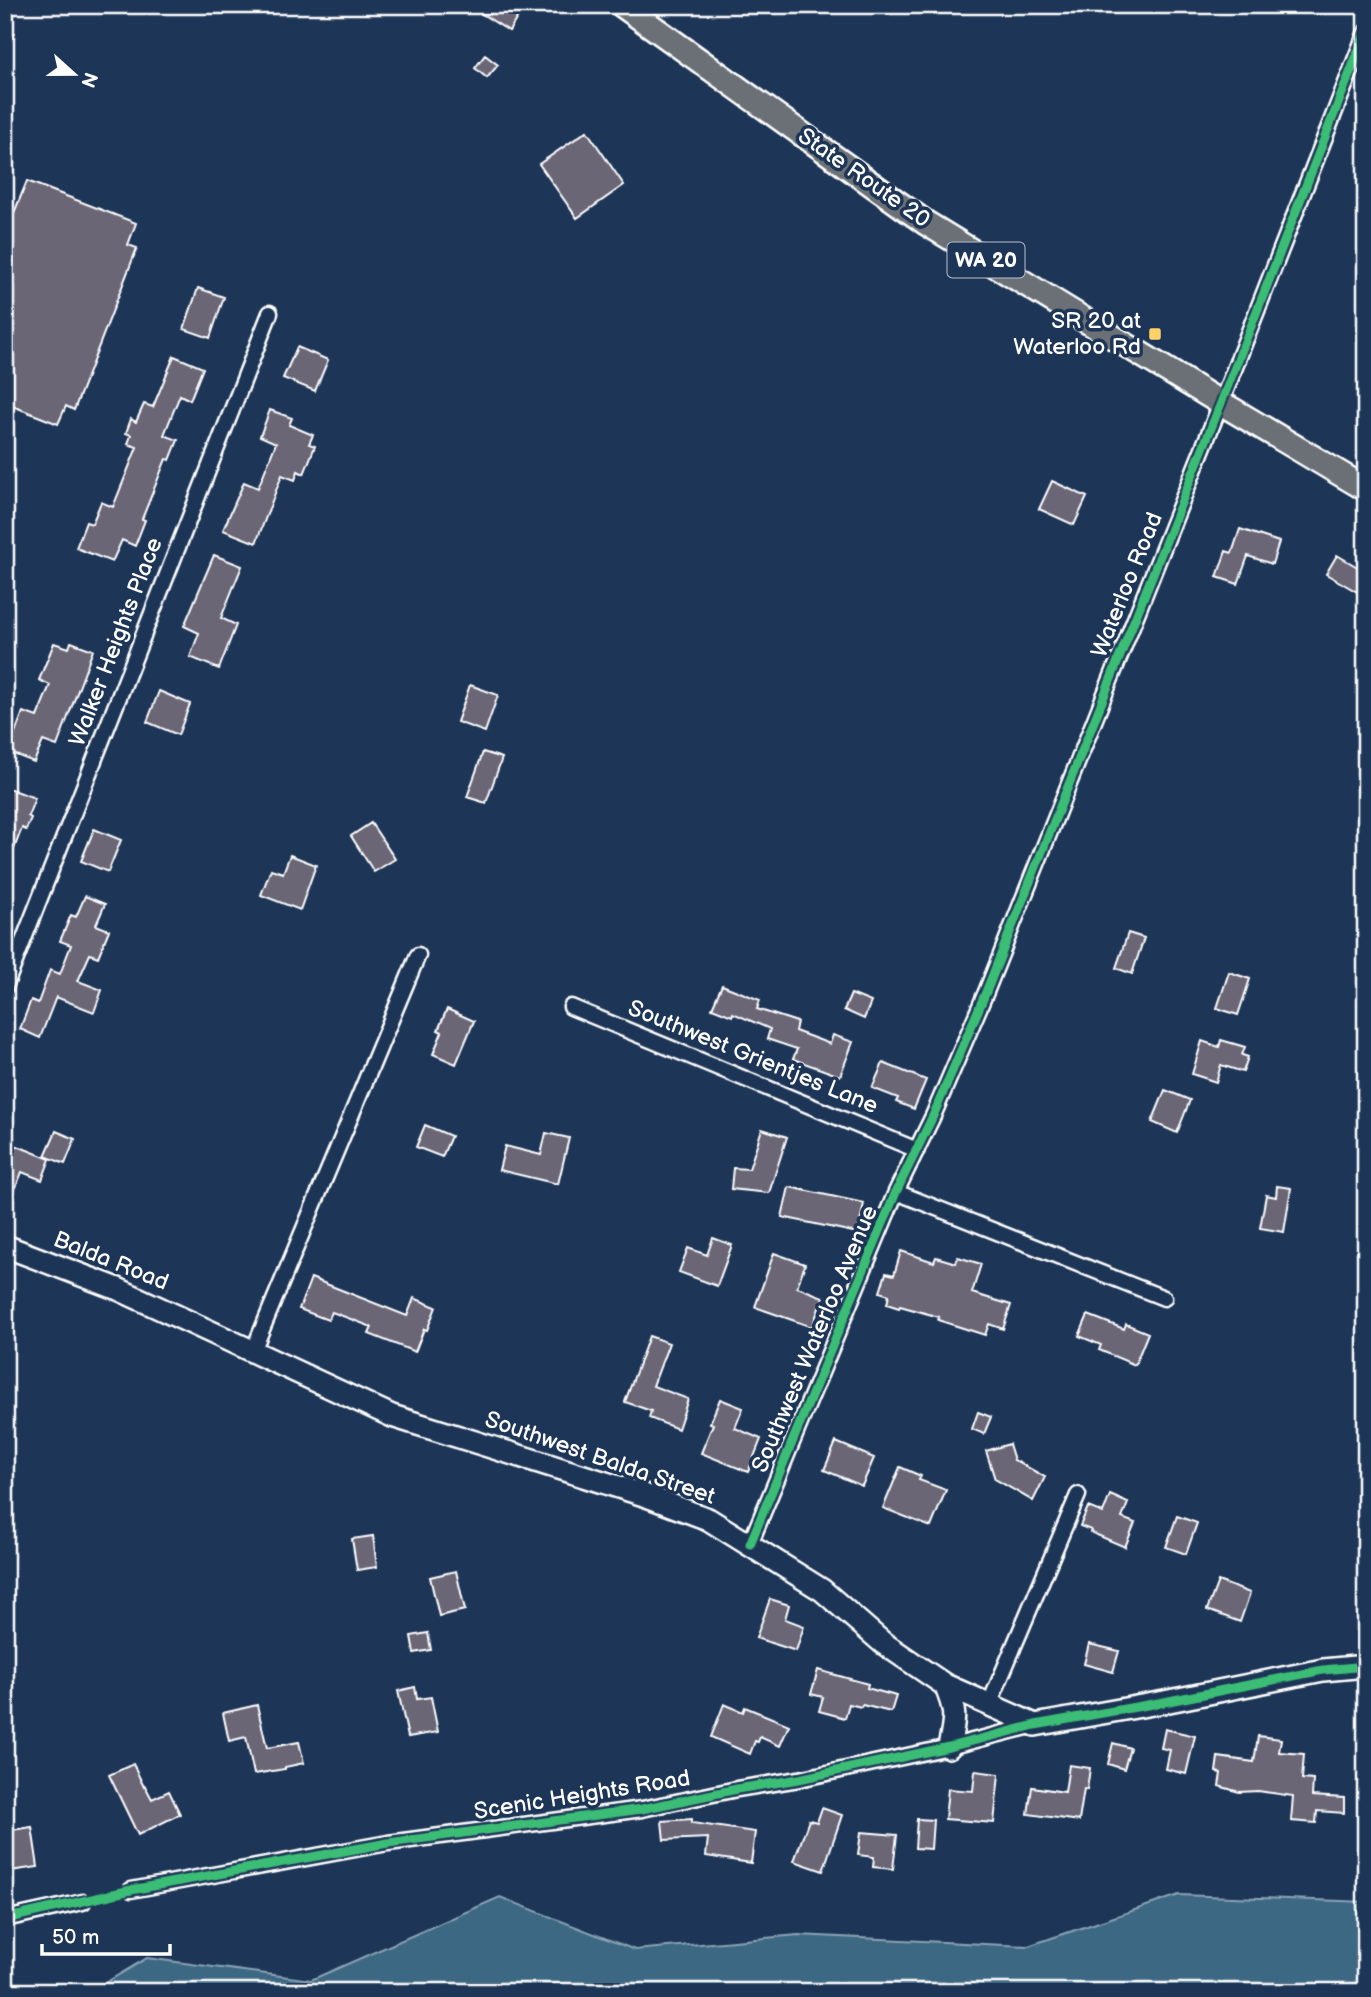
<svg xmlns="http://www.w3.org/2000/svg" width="1371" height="1997" viewBox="0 0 1371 1997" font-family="'Balsamiq Sans',sans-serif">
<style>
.water{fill:#3d6883;stroke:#8ba4b5;stroke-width:2}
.building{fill:#6b6676;stroke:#fff;stroke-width:2}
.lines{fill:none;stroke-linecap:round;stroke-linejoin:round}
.street-casing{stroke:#fff;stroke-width:19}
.secondary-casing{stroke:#fff;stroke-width:26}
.primary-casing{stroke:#fff;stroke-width:28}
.street{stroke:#1d3557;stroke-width:14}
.secondary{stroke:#1d3557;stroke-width:21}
.primary{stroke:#6b6f74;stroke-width:23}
.cycleway-casing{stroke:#1d3557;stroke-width:13}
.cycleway{stroke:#3abd76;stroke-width:9}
.poi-dot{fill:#ffd166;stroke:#1d3557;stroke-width:2.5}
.labels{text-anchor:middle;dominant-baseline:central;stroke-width:7;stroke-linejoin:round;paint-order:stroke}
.shield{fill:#1d3557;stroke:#bbc2cd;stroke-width:2}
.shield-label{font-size:21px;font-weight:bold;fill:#fff}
.street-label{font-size:23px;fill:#fff;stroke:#1d3557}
.poi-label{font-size:23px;fill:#fff;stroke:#1d3557;text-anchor:end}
</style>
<rect width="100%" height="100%" fill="#1d3557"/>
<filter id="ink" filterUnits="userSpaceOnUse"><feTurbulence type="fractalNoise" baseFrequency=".0143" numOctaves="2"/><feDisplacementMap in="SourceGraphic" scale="14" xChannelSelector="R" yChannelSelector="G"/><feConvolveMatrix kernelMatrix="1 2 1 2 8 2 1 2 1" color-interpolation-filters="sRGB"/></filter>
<g filter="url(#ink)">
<path class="water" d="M1179 1895 1366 1902V1992H90L147 1958 311 1980 500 1897 635 1950 798 1935 1028 1946Z"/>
<path class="building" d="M468 5H525L509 31Z
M485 55 498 65 487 78 475 68Z
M587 131 624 185 577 218 539 164Z
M27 181 136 223 128 245 137 248 74 410 66 406 58 424 5 403V235Z
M198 288 224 297 210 338 184 329Z
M297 347 328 360 315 391 283 378Z
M174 356 203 368 190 400 180 395 164 435 178 440 170 460 166 459 142 519 145 520 135 546 122 540 112 562 76 548 86 522 92 524 101 502 113 507 137 447 128 444 131 435 126 433 131 419 136 422 144 404 153 407Z
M270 410 292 418 289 425 313 435 309 444 315 446 304 474 298 471 295 480 282 475 256 543 223 530 244 482 258 488 276 443 260 436Z
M1052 481 1087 497 1074 525 1039 509Z
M1240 529 1279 542 1272 564 1248 556 1238 584 1217 577 1226 551 1232 553Z
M214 555 242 566 221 618 236 625 219 669 190 657 199 633 184 626Z
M1337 555 1366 572V597L1326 574Z
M71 642 93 650 57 746 43 741 34 762 8 752 23 712 37 717 50 685 39 680 54 643 69 648Z
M470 685 498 695 485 732 457 722Z
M159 691 190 704 178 735 147 722Z
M483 752 502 758 486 803 467 797Z
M5 787 35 798 28 816 31 818 26 830 22 828 6 870Z
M371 823 395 859 374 872 351 836Z
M94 829 121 840 108 872 81 861Z
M290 855 316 865 300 910 261 895 271 869 283 873Z
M85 896 105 904 96 925 109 930 98 957 90 954 78 981 102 990 94 1012 56 997 40 1038 20 1029 31 1000 38 1003 50 970 60 974 71 945 60 941 71 915 76 917Z
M1128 933 1144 938 1132 974 1116 968Z
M1229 972 1250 979 1238 1015 1217 1008Z
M722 985 760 1000 757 1009 797 1022 795 1031 830 1044 833 1035 853 1042 840 1076 793 1059 797 1049 767 1039 770 1029 733 1013 732 1016 712 1008Z
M851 994 871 1002 864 1019 844 1010Z
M447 1009 474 1021 456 1064 433 1054 442 1032 438 1030Z
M1221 1040 1245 1047 1242 1055 1248 1057 1243 1072 1221 1065 1216 1082 1192 1074 1202 1041 1219 1047Z
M883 1063 926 1080 914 1109 896 1102 898 1098 872 1088Z
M1165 1090 1190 1100 1177 1133 1152 1122Z
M425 1125 451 1136 442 1157 416 1147Z
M762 1129 787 1137 769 1193 731 1189 733 1168 749 1169Z
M56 1131 75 1139 65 1164 45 1156Z
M546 1133 569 1138 558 1184 499 1170 505 1146 541 1155Z
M5 1141 50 1159 42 1180 22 1172 16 1187 5 1183Z
M1277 1186 1291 1188 1284 1232 1260 1228 1266 1195 1276 1197Z
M789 1187 864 1203 858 1233 782 1217Z
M713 1238 732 1245 717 1286 679 1272 688 1248 707 1255Z
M901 1251 934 1262 936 1257 956 1263 958 1257 981 1264 972 1293 1011 1305 1003 1329 989 1324 985 1335 938 1320 939 1317 900 1306 899 1308 887 1304 889 1295 880 1292 886 1273 894 1275Z
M774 1253 805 1264 797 1287 823 1297 812 1327 755 1307Z
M311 1278 407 1316 414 1298 436 1307 427 1330 424 1329 415 1352 369 1334 372 1327 332 1312 328 1320 299 1309Z
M1088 1315 1124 1329 1126 1324 1148 1333 1135 1365 1099 1350 1101 1345 1079 1336Z
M649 1336 669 1343 653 1386 688 1399 678 1429 649 1418 651 1411 625 1402Z
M720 1399 743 1408 735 1428 761 1439 748 1472 701 1453 713 1424 710 1423Z
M978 1412 991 1417 984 1434 972 1429Z
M836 1442 874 1458 862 1486 824 1470Z
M1009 1444 1014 1460 1045 1477 1033 1501 995 1479 986 1451Z
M900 1467 921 1476 919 1480 946 1490 931 1527 883 1508Z
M1110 1495 1128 1503 1122 1518 1135 1523 1125 1547 1090 1532 1091 1530 1080 1526 1088 1507 1103 1513Z
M1177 1516 1197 1523 1186 1554 1166 1547Z
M373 1536 377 1567 357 1570 352 1539Z
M456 1571 465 1610 439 1616 430 1577Z
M1218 1581 1250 1593 1240 1622 1207 1610Z
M770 1599 789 1605 785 1619 804 1626 796 1651 756 1638Z
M428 1633 431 1650 414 1653 411 1636Z
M1089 1644 1119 1651 1113 1672 1084 1664Z
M818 1670 868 1684 867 1688 896 1696 891 1712 862 1705 861 1707 849 1704 845 1718 819 1711 823 1697 811 1694Z
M415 1687 417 1699 431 1697 438 1732 408 1737 398 1691Z
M724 1704 743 1712 745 1707 789 1725 780 1746 760 1737 758 1742 755 1741 750 1754 711 1737Z
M257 1705 267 1748 299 1742 304 1763 285 1767V1769L254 1774 246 1737 229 1741 223 1713Z
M1165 1729 1195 1736 1186 1774 1166 1769 1170 1750 1161 1748Z
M1258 1736 1281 1739 1279 1752 1304 1754 1302 1779 1313 1780 1312 1796 1344 1798V1813L1317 1811 1316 1823 1291 1821 1293 1796 1258 1791 1239 1792 1219 1786 1221 1773 1216 1772 1218 1757 1254 1762Z
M1113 1743 1130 1748 1124 1769 1108 1764Z
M133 1764 144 1787 145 1786 152 1799 169 1791 180 1814 138 1835 109 1775Z
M1069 1765 1090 1768 1087 1790 1084 1789 1079 1821 1028 1814 1032 1787 1065 1792Z
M975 1771 999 1774 994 1823 945 1819 948 1789 973 1791Z
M822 1808 842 1815 823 1871 794 1861 809 1820 817 1822Z
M692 1819V1823L755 1832 751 1863 706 1856 708 1838 664 1840 662 1821Z
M917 1819 933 1820 931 1849 915 1848Z
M32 1827 38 1867 10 1871 5 1831Z
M861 1832 897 1835 893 1869 873 1867 874 1857 858 1855Z"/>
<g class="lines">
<defs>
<path id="street" d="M5 987 270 313
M571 1007 917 1150
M896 1192 1164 1298
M253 1351 418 955
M750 1544 896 1192 933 1116 986 992 1221 403 1366 32
M989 1705 1078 1495
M131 1890 388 1843 642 1809 737 1789 799 1779 949 1747 1035 1725
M5 1919 83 1902"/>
<path id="secondary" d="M5 1246 118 1289 392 1416 644 1495 708 1519 822 1590 883 1643 945 1685 1035 1725 1164 1702 1323 1670 1366 1666
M945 1685C957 1713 955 1718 949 1747"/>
<path id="primary" d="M622 5 926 223 1221 403 1366 489"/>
</defs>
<use href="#street" class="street-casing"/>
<use href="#secondary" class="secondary-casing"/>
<use href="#primary" class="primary-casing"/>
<use href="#street" class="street"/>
<use href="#secondary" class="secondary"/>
<use href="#primary" class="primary"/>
<defs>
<path id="cycleway" d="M750 1544 896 1192 933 1116 986 992 1221 403 1366 32
M5 1919 131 1890 388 1843 642 1809 737 1789 799 1779 949 1747 1035 1725 1164 1702 1323 1670 1366 1666"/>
</defs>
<use href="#cycleway" class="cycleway-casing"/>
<use href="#cycleway" class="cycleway"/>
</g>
</g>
<rect class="poi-dot" x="1148" y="327" width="14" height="14" rx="3.5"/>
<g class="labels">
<rect class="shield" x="947.5" y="242.5" width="77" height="35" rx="5"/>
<g class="shield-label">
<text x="986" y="260">WA 20</text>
</g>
<g class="street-label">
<text transform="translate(864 178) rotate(35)">State Route 20</text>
<text transform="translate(1127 585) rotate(-68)">Waterloo Road</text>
<text transform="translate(116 642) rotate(-69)">Walker Heights Place</text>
<text transform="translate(753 1057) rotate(22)">Southwest Grientjes Lane</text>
<text transform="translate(111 1261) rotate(22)">Balda Road</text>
<text transform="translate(815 1339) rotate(-67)">Southwest Waterloo Avenue</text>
<text transform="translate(600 1458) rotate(19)">Southwest Balda Street</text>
<text transform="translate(582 1795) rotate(-9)">Scenic Heights Road</text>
</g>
<g class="poi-label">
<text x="1141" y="321">SR 20 at<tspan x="1141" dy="26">Waterloo Rd</tspan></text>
</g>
</g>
<rect width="1371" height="1997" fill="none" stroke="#1d3557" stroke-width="28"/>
<rect x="14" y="14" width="1343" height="1969" fill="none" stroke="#fff" stroke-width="2.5" filter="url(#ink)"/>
<g transform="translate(74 74) rotate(111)" stroke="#1d3557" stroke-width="5" paint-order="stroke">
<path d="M0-5L12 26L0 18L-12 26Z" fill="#ffffff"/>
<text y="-10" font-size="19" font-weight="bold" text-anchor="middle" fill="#ffffff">N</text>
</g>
<path d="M42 1944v10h128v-10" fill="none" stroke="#ffffff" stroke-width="3.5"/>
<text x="52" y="1944" font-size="21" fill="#ffffff" stroke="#1d3557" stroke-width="5" paint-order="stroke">50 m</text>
</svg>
